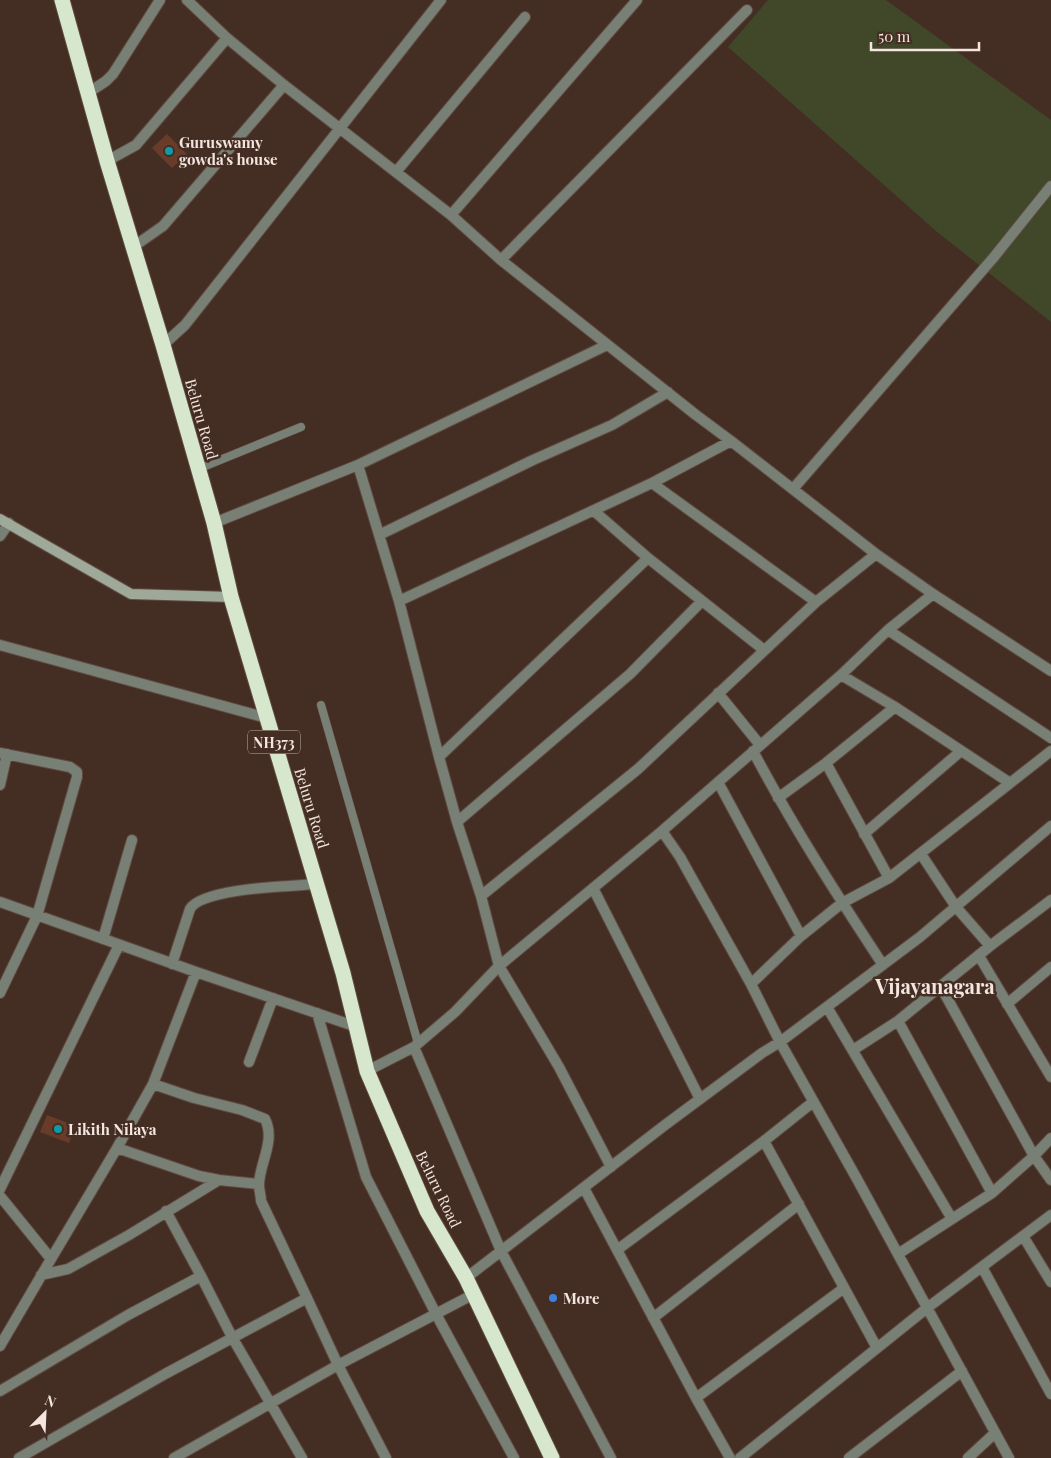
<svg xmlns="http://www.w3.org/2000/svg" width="1051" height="1458" viewBox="0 0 1051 1458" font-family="'Playfair Display',serif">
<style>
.green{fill:#414729}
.building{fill:#683c29}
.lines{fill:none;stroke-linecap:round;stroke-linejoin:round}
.lane-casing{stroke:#604b42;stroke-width:9}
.street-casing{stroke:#604b42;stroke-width:12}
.secondary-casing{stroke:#604b42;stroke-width:12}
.highway-casing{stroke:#604b42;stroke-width:17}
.lane{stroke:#787f75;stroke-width:8}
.street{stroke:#787f75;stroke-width:10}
.secondary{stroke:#9fa999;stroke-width:10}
.highway{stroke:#d7e7ce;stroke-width:15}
.culture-dot{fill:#0f9aa8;stroke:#442e24;stroke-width:2}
.shop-dot{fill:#3f7fe0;stroke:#442e24;stroke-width:2}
.labels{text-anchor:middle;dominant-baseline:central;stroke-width:5;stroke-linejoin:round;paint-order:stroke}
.shield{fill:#442e24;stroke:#bfaea7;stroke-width:1}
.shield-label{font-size:14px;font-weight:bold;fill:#f4e5df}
.poi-label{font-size:15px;font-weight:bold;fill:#f4e5df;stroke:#442e24;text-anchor:start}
.street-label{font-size:15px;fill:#f4e5df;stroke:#442e24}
.district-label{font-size:20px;font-weight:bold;fill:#f4e5df;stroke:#442e24}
</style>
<rect width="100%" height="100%" fill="#442e24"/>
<path class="green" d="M768 0H886L1051 120V322L936 231 728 47Z"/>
<path class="building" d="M167 134 187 154 172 168 152 148Z
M47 1115 76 1126 69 1143 40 1132Z"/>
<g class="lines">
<defs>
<path id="lane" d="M198 469 301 427
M321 705 418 1043"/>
<path id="street" d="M187 0 227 38 284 85 451 215 501 260 696 415 731 441 876 554 933 594 1051 671
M88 93 106 81 113 74 160 0
M107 161 136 145 227 38
M396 172 525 17
M451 215 637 0
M133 247 163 226 284 85
M501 260 747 10
M163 345 185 325 441 0
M358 465 607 345
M652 483 731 441
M793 489 994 257 1051 186
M594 511 648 558 764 650
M214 523 358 465 399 601 439 757 457 822 481 896 499 966 559 1067 611 1167
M379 535 533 460 612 425 668 392
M0 536 9 523
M399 601 652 483 816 602
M888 630 1051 738
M0 645 267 718
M841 675 895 707 1010 783
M718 693 760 745
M753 751C792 825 837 895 883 965
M0 753 70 767 77 772V777L37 916 0 993
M439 757 648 558
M826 763 889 878
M718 782 801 936
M0 785 7 754
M778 798 826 763 895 707
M457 822 630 674 702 601
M662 831 680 857 751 984 780 1042 857 1179 1009 1458
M864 834 961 751
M921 854 956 907 990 946
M593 888 700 1099
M481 896 638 769 816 602 876 554
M0 902 196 972 357 1027
M103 939 132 840
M979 956 1051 1077
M172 964 190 909C202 888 292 886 317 884
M751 984 801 936 842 903 889 878 1051 751
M941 987 1034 1156 1051 1180
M1007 1004 1051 967
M827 1007 952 1219
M317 1013 366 1177 436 1314 514 1458
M898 1021 992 1193
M414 1047 501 1251 611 1458
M853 1050 898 1021 990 946 1051 900
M249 1062 273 998
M367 1071 414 1047 455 1012 499 966 662 831 841 675 888 630 933 594
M153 1084 194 1098 242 1110 265 1119C276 1141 259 1164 259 1185 259 1190 261 1196 261 1201L307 1298
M764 1141 877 1348
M117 1148 199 1176 219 1180 259 1184
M584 1188 696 1398 730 1458
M0 1189 119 945
M0 1196 51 1259 117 1148 153 1084 196 972
M166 1211 201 1276 232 1337 302 1458
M1023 1236 1051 1282
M617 1250 764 1141 813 1102
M898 1254 992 1193 1034 1156 1051 1138
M982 1267 1051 1394
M41 1275 68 1269 129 1235 219 1180
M466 1278 665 1125 762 1053 780 1042 920 937 1051 826
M653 1318 799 1204
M0 1346 51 1259
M0 1391 128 1315 201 1276
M696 1398 844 1288
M19 1458 165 1374 307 1298 338 1365 386 1458
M174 1458 338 1365 474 1294
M740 1458 927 1308 1051 1215
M849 1458 962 1371
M968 1458 995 1433"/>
<path id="secondary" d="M0 519 131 594 231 597"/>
<path id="highway" d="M62 0 107 161 163 345 214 523 231 597 343 973 367 1071 427 1211 466 1278 552 1458"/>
</defs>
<use href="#lane" class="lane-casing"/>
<use href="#street" class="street-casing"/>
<use href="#secondary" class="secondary-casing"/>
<use href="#highway" class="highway-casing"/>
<use href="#lane" class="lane"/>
<use href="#street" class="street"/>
<use href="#secondary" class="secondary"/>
<use href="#highway" class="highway"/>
</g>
<g class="culture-dot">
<circle cx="169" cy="151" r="5"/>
<circle cx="58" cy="1129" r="5"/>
</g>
<circle class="shop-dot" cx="553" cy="1298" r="5"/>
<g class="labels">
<rect class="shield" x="248" y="730.5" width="52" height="23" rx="4"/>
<g class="shield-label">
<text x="274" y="742">NH373</text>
</g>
<g class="poi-label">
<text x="179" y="142">Guruswamy<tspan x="179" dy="17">gowda's house</tspan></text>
<text x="68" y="1129">Likith Nilaya</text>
<text x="563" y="1298">More</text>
</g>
<g class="street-label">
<text transform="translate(202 419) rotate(74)">Beluru Road</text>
<text transform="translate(312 808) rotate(73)">Beluru Road</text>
<text transform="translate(439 1189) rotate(64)">Beluru Road</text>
</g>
<g class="district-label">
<text x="935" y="985">Vijayanagara</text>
</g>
</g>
<g transform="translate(45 1413) rotate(24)" stroke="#442e24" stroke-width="4" paint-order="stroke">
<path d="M0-4L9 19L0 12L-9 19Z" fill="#f4e5df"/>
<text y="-8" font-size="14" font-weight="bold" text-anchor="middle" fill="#f4e5df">N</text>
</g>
<path d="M871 42v8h108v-8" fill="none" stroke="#f4e5df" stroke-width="2.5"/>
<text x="878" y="42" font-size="15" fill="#f4e5df" stroke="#442e24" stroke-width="4" paint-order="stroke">50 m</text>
</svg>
